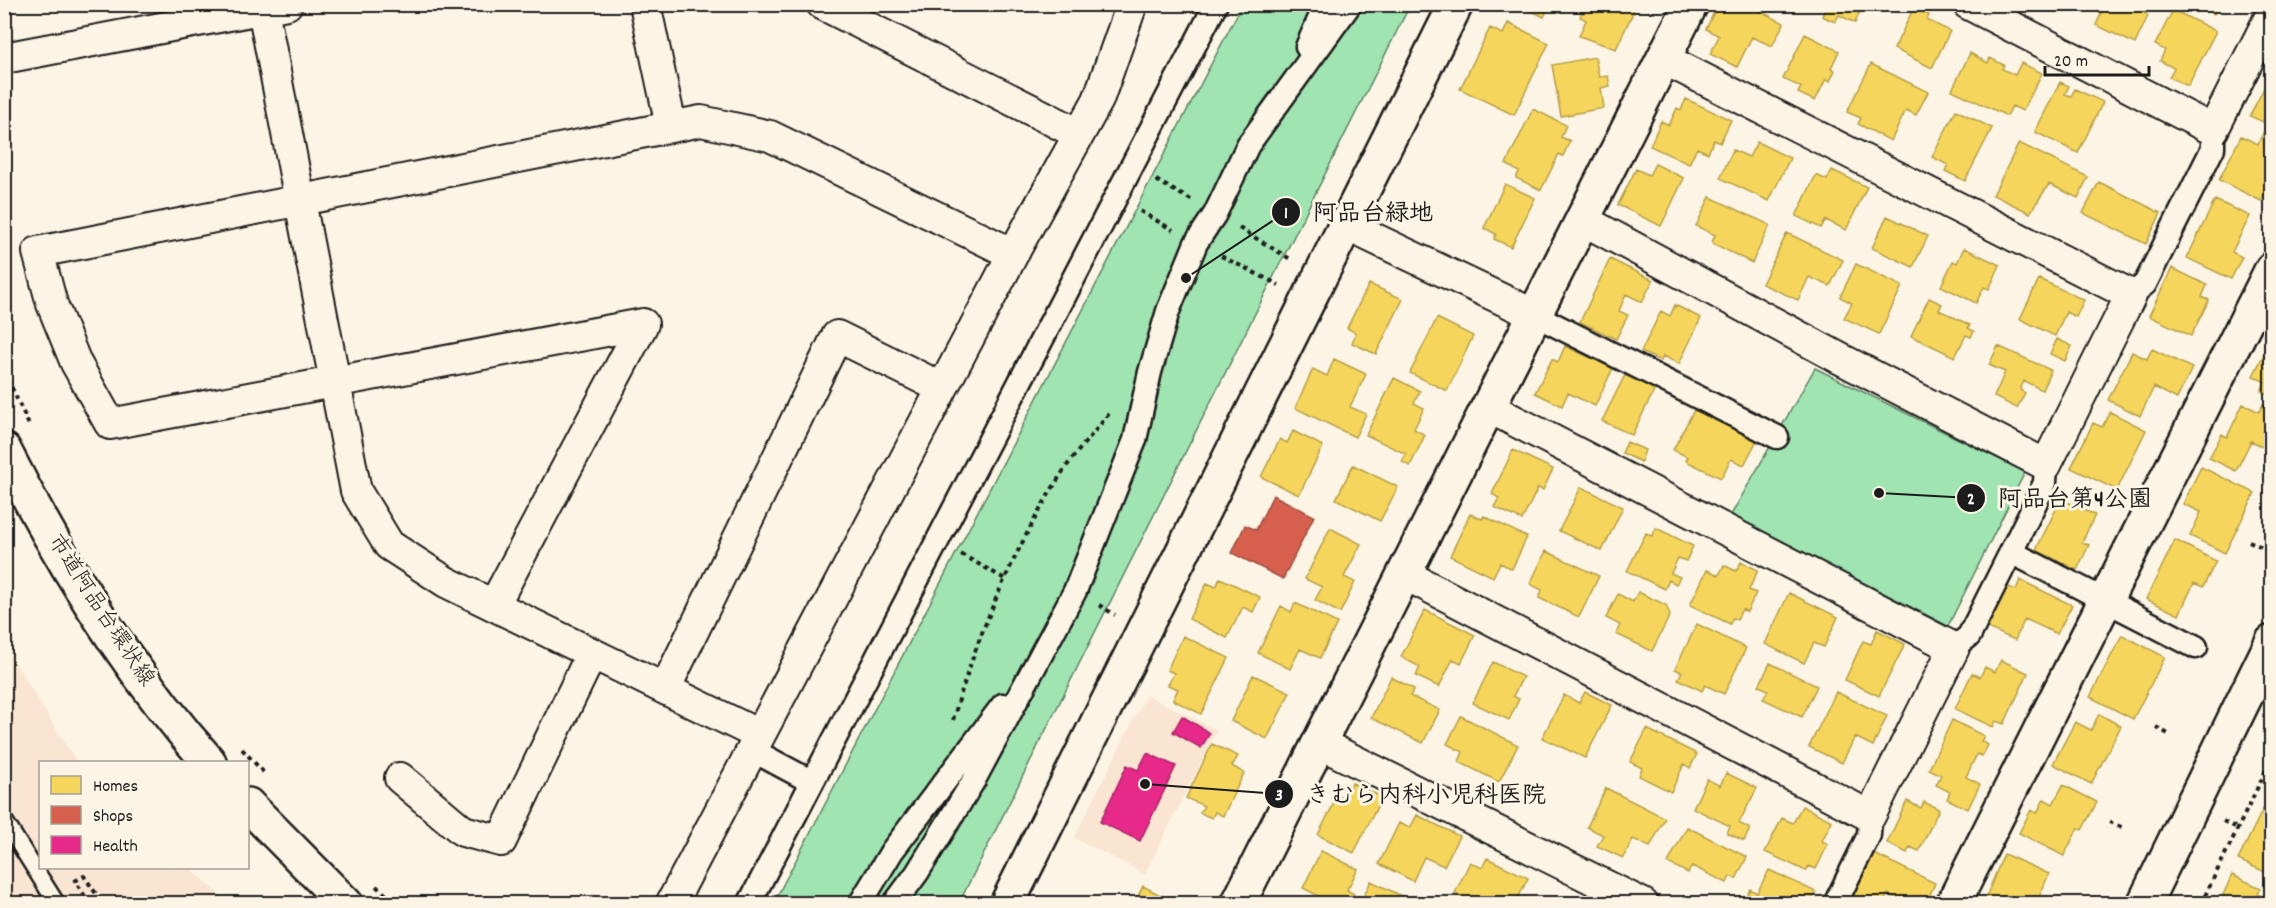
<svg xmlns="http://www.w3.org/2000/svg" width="2276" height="908" viewBox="0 0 2276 908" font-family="Dekko,'Klee One',sans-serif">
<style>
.built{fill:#f9e5d2}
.green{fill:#9fe4b1;stroke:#5e8066;stroke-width:1.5}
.homes{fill:#f6d55c;stroke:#b59e49;stroke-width:1.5}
.shops{fill:#d6604d;stroke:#9e4c3e;stroke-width:1.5}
.health{fill:#e7298a;stroke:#aa2569;stroke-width:1.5}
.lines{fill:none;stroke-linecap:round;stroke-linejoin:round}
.service-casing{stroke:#1c1c1c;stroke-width:20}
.pedestrian-casing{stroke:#1c1c1c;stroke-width:27}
.minor-casing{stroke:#1c1c1c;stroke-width:34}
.tertiary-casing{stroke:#1c1c1c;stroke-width:38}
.path{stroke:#1c1c1c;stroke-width:4;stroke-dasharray:4.5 4.5;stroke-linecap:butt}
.service{stroke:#fcf5e5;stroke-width:15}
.pedestrian{stroke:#fcf5e5;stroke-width:22}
.minor{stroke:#fcf5e5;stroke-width:30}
.tertiary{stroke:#fcf5e5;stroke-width:33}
.labels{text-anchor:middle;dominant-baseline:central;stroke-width:6;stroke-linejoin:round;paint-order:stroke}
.street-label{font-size:22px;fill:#1c1c1c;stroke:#fcf5e5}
.leader{fill:none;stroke:#1c1c1c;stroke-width:2}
.callout-dot{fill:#1c1c1c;stroke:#fcf5e5;stroke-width:2}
.mark-label{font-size:18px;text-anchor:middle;font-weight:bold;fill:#fff}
.callout-label{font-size:24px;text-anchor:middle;font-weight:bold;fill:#1c1c1c;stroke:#fcf5e5;stroke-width:6;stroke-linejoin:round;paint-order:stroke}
</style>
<rect width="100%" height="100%" fill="#fcf5e5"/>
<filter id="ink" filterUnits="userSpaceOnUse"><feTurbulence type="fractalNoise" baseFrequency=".0167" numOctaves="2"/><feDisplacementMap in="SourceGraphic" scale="12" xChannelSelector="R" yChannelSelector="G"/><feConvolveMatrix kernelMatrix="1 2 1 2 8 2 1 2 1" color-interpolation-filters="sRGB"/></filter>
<g filter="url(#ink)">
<path class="built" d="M4 645 77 762H40V868H190L229 903H5Z
M1146 695 1217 730 1145 874 1074 838Z"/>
<path class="green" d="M1242 5H1410L959 903 773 904Z
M1815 368 2025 472 1948 626 1731 515Z"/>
<path class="homes" d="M1517 4H1550L1544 17Z
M1586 4H1637L1616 49 1579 36 1586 20 1580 17Z
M1718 4 1728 8 1730 4H1746L1784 23 1772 46 1752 37 1737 67 1710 54 1719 36 1706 29Z
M1815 4H1863L1855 23 1839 15 1835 22 1822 16 1825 9Z
M2086 4H2149L2145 13 2148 16 2135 44 2096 25 2101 14Z
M2195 4H2219L2214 14Z
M1914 7 1929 15 1927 20 1950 31 1932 68 1894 49Z
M2173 10 2216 31 2188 86 2169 77 2174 68 2160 61 2165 50 2155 45Z
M1508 23 1549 43 1514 115 1460 89 1490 28 1503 34Z
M1805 34 1839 51 1831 68 1835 70 1830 81 1826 79 1815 101 1798 93 1801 87 1783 79Z
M1970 53 1988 63 1990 58 2004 65 2002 69 2015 75 2021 63 2042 73 2023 111 2012 106 2007 116 1952 90Z
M1595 57 1599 77 1608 76 1610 86 1601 88 1604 108 1561 116 1552 65Z
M1871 64 1928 92 1916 115 1906 110 1891 141 1858 124 1861 118 1847 112Z
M2272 72V126L2250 116Z
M2060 82 2069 86 2065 94 2071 96 2075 89 2103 102 2078 153 2035 132Z
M1686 99 1731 120 1720 143 1714 140 1708 153 1697 148 1689 164 1650 146 1661 121 1669 125 1677 108 1681 110Z
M1533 109 1566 125 1561 137 1570 141 1563 156 1559 154 1541 190 1516 178 1519 172 1506 164Z
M1956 110 1992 128 1965 181 1945 171 1948 165 1932 157Z
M2264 131 2272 135V180L2261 201 2219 180 2241 136 2258 144Z
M1757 142 1790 158 1769 201 1720 178 1733 150 1749 157Z
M2019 143 2088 177 2078 198 2049 184 2030 213 1993 195Z
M1655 164 1684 178 1661 226 1618 205 1636 169 1649 175Z
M1832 170 1867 187 1846 230 1826 220 1821 228 1796 216 1816 175 1827 180Z
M2099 182 2161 213 2146 244 2083 213Z
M1505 184 1535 198 1511 247 1494 239 1496 234 1484 228Z
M1710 197 1770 225 1752 263 1712 243 1715 235 1696 226Z
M2215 200 2250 216 2232 252 2242 257 2231 279 2187 258Z
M1887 216 1928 236 1913 267 1872 248Z
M1787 233 1843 260 1830 286 1809 277 1798 300 1762 284Z
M1964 248 2000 265 1989 289 1984 287 1976 303 1941 286 1953 261 1957 263Z
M1610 259 1653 280 1642 302 1626 294 1619 311 1628 315 1616 339 1580 322Z
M1856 264 1902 286 1879 334 1844 318 1852 303 1840 297Z
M2172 268 2207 285 2202 297 2209 300 2191 336 2149 316Z
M2039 279 2084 300 2076 317 2066 312 2055 336 2020 319Z
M1369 284 1403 299 1376 354 1352 343 1356 333 1347 328Z
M1929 298 1942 304 1939 310 1970 325 1968 328 1974 331 1971 337 1966 335 1955 357 1911 336Z
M1675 305 1701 318 1679 364 1663 356 1661 361 1641 352 1661 311 1670 316Z
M1437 318 1473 336 1447 391 1410 373Z
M2272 338V395L2261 391 2265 382 2253 376Z
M2057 339 2072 346 2065 361 2050 354Z
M1565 346 1613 368 1595 406 1568 393 1562 406 1535 393 1552 359 1558 362Z
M1998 346 2051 370 2042 390 2024 381 2020 390 2025 393 2017 408 1994 397 2005 372 1989 365Z
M2152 349 2192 368 2177 399 2154 387 2140 416 2108 400 2132 352 2147 359Z
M1334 359 1366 374 1350 407 1366 414 1355 437 1295 408 1313 369 1327 376Z
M1625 375 1655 389 1632 435 1602 421Z
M1394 378 1420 391 1414 403 1424 408 1414 429 1425 435 1410 466 1402 462 1406 454 1366 435Z
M2243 404 2259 412 2263 404 2272 408V451L2251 441 2236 471 2209 458 2222 434 2227 437Z
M1694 410 1757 440 1744 465 1731 459 1721 478 1686 461 1688 457 1673 450Z
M2110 412 2146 430 2117 490 2071 468 2093 423 2102 427Z
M1293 431 1323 446 1299 495 1261 477 1280 439 1287 443Z
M1627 442 1645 450 1641 462 1622 453Z
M1513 450 1553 469 1543 490 1538 488 1522 520 1494 507 1499 498 1492 494Z
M1353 465 1398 487 1380 521 1336 499Z
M2201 467 2255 493 2225 553 2190 536 2201 512 2183 504Z
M1581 487 1623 507 1602 551 1559 531Z
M2061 499 2095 515 2082 542 2089 545 2077 570 2036 550Z
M1470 514 1482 519 1484 516 1527 537 1512 569 1500 563 1493 577 1450 556Z
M1330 528 1361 544 1344 577 1355 582 1340 613 1315 600 1322 587 1305 579Z
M1656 528 1693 546 1686 561 1678 558 1671 573 1680 577 1676 584 1669 580 1665 589 1627 571 1646 533 1652 536Z
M2175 540 2216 561 2203 587 2194 583 2179 615 2146 599Z
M1546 551 1599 576 1579 617 1539 598 1542 590 1530 584Z
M1741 562 1758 570 1749 590 1756 593 1747 612 1742 609 1737 620 1733 618 1730 624 1690 605 1707 570 1719 575 1724 565 1736 571Z
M1220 578 1260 597 1253 612 1243 607 1227 638 1189 619 1207 583 1216 587Z
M2020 580 2072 605 2057 634 2025 619 2015 640 1985 627 2006 586 2016 590Z
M1638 592 1666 605 1670 615 1652 651 1616 634 1620 625 1606 618 1618 594 1633 602Z
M1789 593 1838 617 1824 647 1814 643 1804 663 1765 644Z
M1295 603 1337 623 1320 658 1300 649 1290 669 1258 653 1281 606 1291 612Z
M1425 610 1475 635 1461 663 1453 659 1439 687 1416 676 1420 667 1401 657Z
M1697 624 1746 648 1724 694 1705 685 1702 691 1678 679 1682 672 1675 669Z
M1877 630 1905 644 1879 696 1845 680 1863 641 1871 644Z
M2122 635 2165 657 2133 719 2090 697Z
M1183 636 1229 658 1201 714 1173 700 1178 689 1168 685 1174 673 1167 670Z
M2001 660 2028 673 2004 724 1996 721 1993 727 1955 709 1972 673 1980 677 1985 667 1995 672Z
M1493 662 1523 677 1513 696 1519 699 1509 720 1473 703Z
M1770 663 1817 686 1802 717 1763 699 1768 690 1759 686Z
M1253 675 1290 692 1267 739 1231 721Z
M1391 677 1414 689 1410 696 1440 710 1423 743 1371 718Z
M1585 692 1612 705 1585 758 1542 738 1564 695 1579 703Z
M1836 692 1887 716 1873 746 1855 737 1842 763 1809 747Z
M2099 714 2121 726 2091 784 2053 764 2075 722 2091 730Z
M1461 716 1518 745 1499 782 1459 762 1463 752 1447 744Z
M1952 720 1984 736 1981 741 1988 745 1982 756 1977 754 1966 777 1980 784 1968 809 1947 799 1950 792 1936 785 1941 775 1929 769Z
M1647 729 1697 754 1690 768 1684 764 1671 792 1639 776 1642 768 1630 762Z
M1212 744 1238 756 1232 766 1244 773 1223 816 1215 812 1212 818 1200 813 1204 806 1186 798Z
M1726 773 1757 788 1739 823 1750 829 1744 841 1727 833 1730 826 1693 808 1707 779 1720 786Z
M1352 783 1382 797 1354 853 1318 835 1338 795 1344 798Z
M2063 785 2097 802 2082 830 2078 828 2064 856 2019 833 2031 810 2037 813 2044 799 2053 804Z
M1606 788 1665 818 1650 847 1633 839 1623 858 1597 846 1603 835 1587 827Z
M1907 801 1921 808 1924 802 1939 809 1919 851 1910 847 1907 853 1887 843Z
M1802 806 1832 821 1822 841 1828 844 1816 869 1809 866 1806 871 1765 852 1782 818 1793 823Z
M2263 809 2272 814V875L2238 860Z
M1417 815 1459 836 1444 866 1424 857 1413 881 1379 864 1399 823 1410 828Z
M1687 827 1747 857 1736 879 1730 876 1727 883 1692 866 1688 873 1668 863Z
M1321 851 1358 869 1347 890 1354 894 1349 904H1334L1303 888Z
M1872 853 1935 883 1926 904H1908L1888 894 1883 904H1848Z
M2004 854 2049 874 2036 904H1983Z
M1487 858 1528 878 1515 904 1502 899 1499 904H1473L1455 893 1470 862 1482 868Z
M1769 870 1816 892 1810 904H1742L1750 889 1757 893Z
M2232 875 2261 888 2258 894 2265 898 2262 904H2219Z
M1371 881 1412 901 1411 904H1360Z
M1143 886 1166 898 1163 904H1134Z"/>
<path class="shops" d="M1273 495 1314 516 1283 579 1232 553 1245 525 1256 530Z"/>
<path class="health" d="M1182 716 1210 733 1201 748 1173 732Z
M1147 753 1176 766 1140 841 1100 822 1127 765 1138 770Z"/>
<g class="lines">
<defs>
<path id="service" d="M4 820 57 904"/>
<path id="pedestrian" d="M1307 47 1326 4
M2131 295 2145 284 2213 148V130
M1535 315 1777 437
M2011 552 2196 647
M1954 648 1969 636 2011 552 2045 483 2046 465
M752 750 812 782
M749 904 1216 4
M860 904 892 851 1003 705
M894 904 917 873 974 780 1075 591 1135 440 1150 372 1168 311 1196 243 1215 214 1248 145 1350 4
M1835 904 1869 835 1870 816"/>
<path id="minor" d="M262 4 356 491 389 545 446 582 759 735
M645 4 671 126
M822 4 1079 134
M1968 4 2213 130 2272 13
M4 58 287 4
M1583 220 1839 358 2046 465 2131 295 1664 59
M1346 225 1535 315
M643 324 110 424 76 363 52 304 38 252 701 121 770 136 1013 254
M1404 574 1870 816 1954 648 1488 407
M494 605 643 324
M665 689 837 336 942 388
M1319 743 1643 904
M400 778 463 831 501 841 592 653
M671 904 1013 254 1098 100 1132 4"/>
<path id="tertiary" d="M4 450C60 561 127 670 209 762
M248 805 346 904
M1007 904 1456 4
M1238 904 1691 4
M1953 904 2272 269
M2144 904 2272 642"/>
</defs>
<use href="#service" class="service-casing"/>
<use href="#pedestrian" class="pedestrian-casing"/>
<use href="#minor" class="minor-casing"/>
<use href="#tertiary" class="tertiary-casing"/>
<path class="path" d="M1156 180 1191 200
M1140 211 1173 230
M1239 228 1292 260
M1221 256 1279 285
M4 371 29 425
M2249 541 2264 548
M961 554 1005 579
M1099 605 1115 615
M953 720C977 635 1013 551 1060 476 1074 454 1094 433 1111 411
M2156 727 2170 735
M242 749 265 774
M2223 821 2237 828
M2109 822 2124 828
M376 886 397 904
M90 904 75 881 84 876 103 904
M2201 904 2272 758"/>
<use href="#service" class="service"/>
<use href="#pedestrian" class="pedestrian"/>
<use href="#minor" class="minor"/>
<use href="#tertiary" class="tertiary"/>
</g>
</g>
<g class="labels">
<g class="street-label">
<text transform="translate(100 611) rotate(57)">市道阿品台環状線</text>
</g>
</g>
<path class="leader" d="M1186 278L1286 212M1879 493L1971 498M1145 784L1279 794"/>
<g class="callout-dot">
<circle cx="1186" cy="278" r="6"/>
<circle cx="1879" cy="493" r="6"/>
<circle cx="1145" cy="784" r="6"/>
<circle cx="1286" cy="212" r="15"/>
<circle cx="1971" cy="498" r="15"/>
<circle cx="1279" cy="794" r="15"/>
</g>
<g class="mark-label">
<text x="1286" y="218">1</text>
<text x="1971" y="504">2</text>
<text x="1279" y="800">3</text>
</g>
<g class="callout-label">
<text x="1373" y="220">阿品台緑地</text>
<text x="2075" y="506">阿品台第4公園</text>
<text x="1426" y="802">きむら内科小児科医院</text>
</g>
<rect width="2276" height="908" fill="none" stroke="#fcf5e5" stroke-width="24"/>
<rect x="12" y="12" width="2252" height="884" fill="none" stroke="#1c1c1c" stroke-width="2" filter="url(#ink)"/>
<rect x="39" y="761" width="210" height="108" fill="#fcf5e5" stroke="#a29e95" stroke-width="1.5"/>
<rect x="51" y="776" width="30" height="18" fill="#f6d55c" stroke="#a29e95" stroke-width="1.5"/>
<text x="93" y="791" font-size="18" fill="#1c1c1c">Homes</text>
<rect x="51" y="806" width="30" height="18" fill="#d6604d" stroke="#a29e95" stroke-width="1.5"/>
<text x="93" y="821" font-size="18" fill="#1c1c1c">Shops</text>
<rect x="51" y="836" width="30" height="18" fill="#e7298a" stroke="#a29e95" stroke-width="1.5"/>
<text x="93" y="851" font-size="18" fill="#1c1c1c">Health</text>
<path d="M2045 66v9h104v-9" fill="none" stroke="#1c1c1c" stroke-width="3"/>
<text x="2054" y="66" font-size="18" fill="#1c1c1c" stroke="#fcf5e5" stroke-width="4.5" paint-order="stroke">20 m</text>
</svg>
